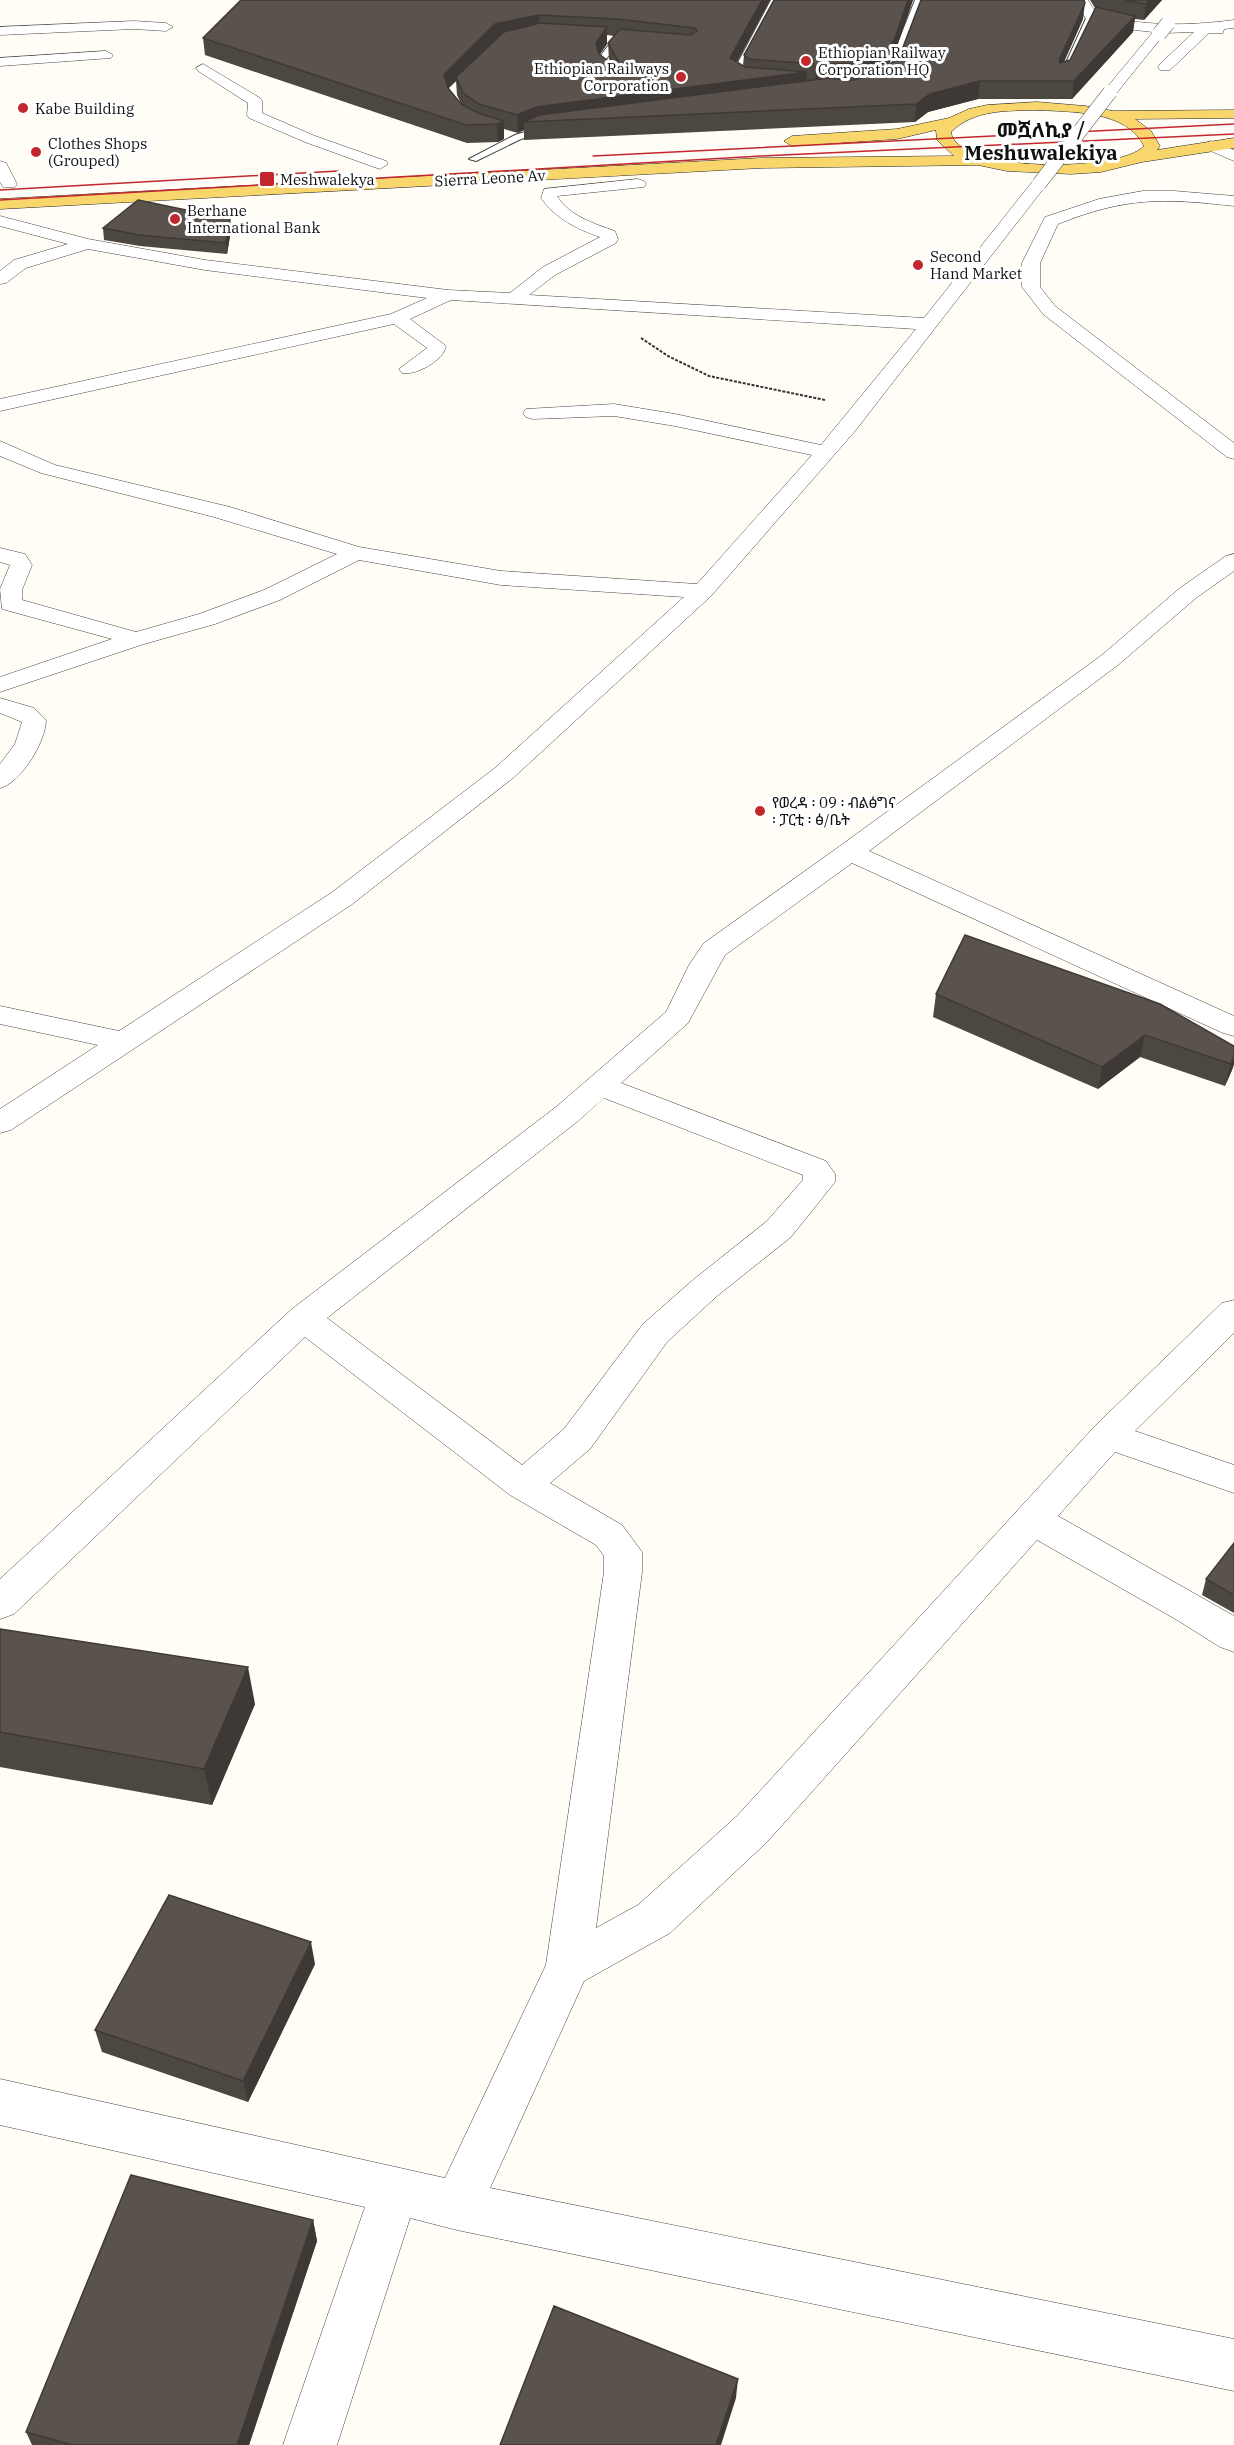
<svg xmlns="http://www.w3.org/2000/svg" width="1234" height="2445" viewBox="0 0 1234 2445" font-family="'IBM Plex Serif','Noto Sans Ethiopic',serif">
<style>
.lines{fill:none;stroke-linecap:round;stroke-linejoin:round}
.service-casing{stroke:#444;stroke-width:2}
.minor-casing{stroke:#444;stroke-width:1}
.tertiary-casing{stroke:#444;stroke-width:1}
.primary-casing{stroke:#222;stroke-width:1}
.path{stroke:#333;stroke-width:2;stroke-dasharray:3 1.5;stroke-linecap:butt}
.service{fill:#fff;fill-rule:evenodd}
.minor{fill:#fff;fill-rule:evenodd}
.tertiary{fill:#fff;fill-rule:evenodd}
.primary{fill:#f9d66b;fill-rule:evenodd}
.tram{stroke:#c4262e;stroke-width:1.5}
.minor-bridge-casing{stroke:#444;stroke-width:15;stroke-linecap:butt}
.minor-bridge{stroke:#fff;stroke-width:14}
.wall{fill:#4d4742;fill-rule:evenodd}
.shaded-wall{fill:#3f3936}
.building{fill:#5a524d;stroke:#3f3936;stroke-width:1.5}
.poi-dot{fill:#c4262e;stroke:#fff;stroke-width:2}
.labels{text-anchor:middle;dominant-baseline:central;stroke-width:6;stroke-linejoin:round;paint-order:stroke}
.far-poi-label{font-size:15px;fill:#111;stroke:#fff;text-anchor:start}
.far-street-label{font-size:15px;fill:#111;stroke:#fff}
.far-district-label{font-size:20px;font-weight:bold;fill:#111;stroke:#fff}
</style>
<rect width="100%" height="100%" fill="#fffdf5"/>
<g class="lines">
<defs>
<path id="service" d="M771 0H779L740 73 751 80 744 82 732 74Z
M915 0H923L897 70 890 78H884Z
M1088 14 1095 16 1066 76 1059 78Z
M614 38 621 40 606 59 609 68 616 77 612 79 601 69 598 59Z
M545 126H548V130L521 139 476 161 469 159 515 135Z"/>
<path id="minor" d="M1076 0H1088L1096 13C1141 27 1187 26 1234 20V28L1224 29 1223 33H1209L1170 70H1160L1158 67 1160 64 1194 32 1165 33 1115 95 1110 96 1103 92 1153 32 1126 29 1086 19Z
M134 21 166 23 173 27 166 31 134 29 0 35V27Z
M106 51 113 55 111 58 0 66V58Z
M203 64 260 98 262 101V113L315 136 386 161 388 164 380 169 374 167 305 142 249 118 247 115 248 103 198 71 196 68Z
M638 179 644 181 646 184 644 187 557 196C569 216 595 224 615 231L618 239 616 243 555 275 529 295 924 318 1033 181 1039 179 1047 184 855 431 711 596 513 778 351 905 11 1130 0 1133V1109L98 1045 0 1024V1006L119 1031 331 893 495 768 684 597 501 585 359 560 280 600 215 624 144 644 0 692V677L112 639 2 609 0 589 10 565 0 562V548L25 554 32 565 22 590V600L136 632 199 614 264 590 337 554 214 517 41 473 0 456V441L55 465 230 507 359 547 501 571 697 584 812 455 675 426 614 416 533 419 526 417 523 413 526 409 614 404 675 414 821 445 916 329 451 300 410 319 446 346C444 360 416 376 402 373L399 369 427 348 394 324 0 411V399L391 314 427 298 205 270 88 249 26 268 6 283 0 284V271L14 260 68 244 0 226V216L88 239 205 260 448 290 510 293 543 267 600 237C577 229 556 219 541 198L544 189Z
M1143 191H1174L1234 196V206C1162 198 1126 197 1058 224L1040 263V287L1055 306 1234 443V459L1227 457 1043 314 1022 287V263L1045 217 1099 199Z
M1234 554V571L1196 598 1118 665 869 851 1234 1016V1036L1223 1033 852 863 725 955 688 1023 621 1083 826 1161 835 1174V1182L791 1237 717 1296 667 1342 590 1449 550 1483 622 1525 642 1552V1572L596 1928 638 1905 737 1816 1095 1426 1222 1303 1234 1300V1333L1135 1431 1234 1465V1493L1115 1452 1058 1516 1234 1616V1652L1220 1647 1177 1620 1037 1540 767 1842 670 1933 584 1981 490 2188 1234 2339V2391L457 2230 410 2218 337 2445H283L365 2207 0 2125V2079L445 2178 546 1965 604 1572V1556L596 1545 510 1495 305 1337 14 1614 0 1619V1579L292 1309 556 1107 666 1012 689 965 704 943 840 846 1102 655 1180 588 1226 556ZM604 1098 803 1175V1180L767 1221 693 1280 643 1324 564 1429 522 1465 327 1318 578 1121Z
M0 698 34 708 46 720C46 741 21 783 0 788V764L15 744 22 722 0 713Z"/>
<path id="tertiary" d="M1211 141 1234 150V161L1206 149 1203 146 1206 143Z
M0 161 6 163 17 184 15 187H3L0 182Z"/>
<path id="primary" d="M1037 102 1085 106 1113 111 1234 110V118L1135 119 1151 131 1160 146 1157 150 1234 138V148L1142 162 1101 172 1071 174 1007 171 978 165 761 168 0 209V199L761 158 954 156 937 140 936 130 897 139 792 146 784 141 792 136 897 129 949 118 969 109 987 105ZM1037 110C1071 112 1127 110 1144 146 1120 173 955 173 951 132 974 109 1007 111 1037 110Z"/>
</defs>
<use href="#service" class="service-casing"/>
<use href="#minor" class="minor-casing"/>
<use href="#tertiary" class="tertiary-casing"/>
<use href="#primary" class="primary-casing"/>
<path class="path" d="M641 338 668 356 709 376 825 400"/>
<use href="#service" class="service"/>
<use href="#minor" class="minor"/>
<use href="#tertiary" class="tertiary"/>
<use href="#primary" class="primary"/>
<path class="tram" d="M593 156 1234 124
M0 190 338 171
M0 200 761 156 1234 134"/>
<defs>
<path id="minor-bridge" d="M1159 34 1168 23
M1039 184 1110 92"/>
</defs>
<use href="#minor-bridge" class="minor-bridge-casing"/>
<use href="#minor-bridge" class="minor-bridge"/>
</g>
<path class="wall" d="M241 0H770L737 62 743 66 744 55 774 0H913L894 55 885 68 1083 19 1064 62 1070 60 1095 8 1090 0H1162L1144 20 1135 19 1133 32 1072 99H978L928 112 915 122 524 140V130L518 133 504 129V139L498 142 467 143 205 55 203 38ZM607 35 614 36 608 43 609 59 611 63 600 54 607 44ZM456 81 457 95 461 104 448 89Z
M103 228 231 230 227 254 140 246 104 240Z
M936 994 1234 1046V1064L1232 1070 1225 1086 1140 1057 1098 1089 933 1017Z
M1234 1543V1613L1202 1595 1206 1579Z
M0 1629 255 1704 212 1805 0 1767Z
M315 1964 248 2102 102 2052 95 2030Z
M313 2220 317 2241 249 2445H32L26 2432Z"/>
<path class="shaded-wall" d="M762 0H770L730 75V58Z
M908 0H913L894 55 883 73 860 80 861 63Z
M1150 0H1162L1144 20 1146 4Z
M1085 3 1083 19 1057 77 1059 60Z
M539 15 540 31 456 77V81L444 92V75L495 24Z
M1135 16 1133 32 1072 99 1074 81Z
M607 27V44L596 60V43Z
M828 64 827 81 815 88 816 70Z
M807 72 806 89 524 122V130L518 133 517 115 536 107Z
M980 81 978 99 928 112 915 122 916 104 930 94Z
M504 121V139L498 142 497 124Z
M230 219 231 230 227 254 226 243Z
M1145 1035 1140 1057 1098 1089 1102 1067Z
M1234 1056V1064L1232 1070 1225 1086 1231 1064Z
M248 1667 255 1704 212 1805 204 1769Z
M311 1942 315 1964 248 2102 243 2081Z
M313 2220 317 2241 249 2445H237Z
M738 2379 736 2398 721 2445H716Z"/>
<path class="building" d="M241 0H762L730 58 745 67 807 72 536 107 517 115 479 104 463 93 456 77 504 32 540 23 607 27 596 43 599 54 612 64 618 61 608 43 620 29 690 35 697 31 695 28 617 19 539 15 495 24 444 75 448 88 461 104 478 113 504 121 497 124 466 125 203 38Z
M774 0H908L895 38 884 56 878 60 861 63 828 64 821 70H816L814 64 748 59 744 55Z
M921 0H1084L1085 3 1059 60 1060 63 1070 60 1096 7 1135 16 1074 81H980L930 94 916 104 524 122 539 115 829 78 849 81 866 77 867 72 886 68 900 55Z
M1125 0H1150L1146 4Z
M138 200 230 219 226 243 139 235 103 228Z
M965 935 1160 1004 1234 1046V1056L1231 1064 1145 1035 1102 1067 936 994Z
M1234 1543V1595L1206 1579Z
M0 1629 248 1667 204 1769 0 1732Z
M169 1895 311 1942 243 2081 95 2030Z
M131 2175 313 2220 237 2445H72L26 2432Z
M554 2306 738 2379 716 2445H500Z"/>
<g class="poi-dot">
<circle cx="806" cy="61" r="6"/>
<circle cx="681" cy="77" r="6"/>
<circle cx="23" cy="108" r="6"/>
<circle cx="36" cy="152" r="6"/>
<rect x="259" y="171" width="16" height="16" rx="3"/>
<circle cx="175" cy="219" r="6"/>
<circle cx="918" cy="265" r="6"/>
<circle cx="760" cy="811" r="6"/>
</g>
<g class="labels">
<g class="far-poi-label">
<text x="818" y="52">Ethiopian Railway<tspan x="818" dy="17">Corporation HQ</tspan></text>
<text x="669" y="68" text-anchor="end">Ethiopian Railways<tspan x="669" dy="17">Corporation</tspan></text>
<text x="35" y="108">Kabe Building</text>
<text x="48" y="143">Clothes Shops<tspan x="48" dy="17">(Grouped)</tspan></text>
<text x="280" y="179">Meshwalekya</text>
<text x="187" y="210">Berhane<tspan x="187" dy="17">International Bank</tspan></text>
<text x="930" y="256">Second<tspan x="930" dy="17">Hand Market</tspan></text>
<text x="772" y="802">የወረዳ ፡ 09 ፡ ብልፅግና<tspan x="772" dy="17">፡ ፓርቲ ፡ ፅ/ቤት</tspan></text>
</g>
<g class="far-street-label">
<text transform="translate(490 178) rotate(-3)">Sierra Leone Av</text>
</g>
<g class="far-district-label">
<text x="1041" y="129">መሿለኪያ /<tspan x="1041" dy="23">Meshuwalekiya</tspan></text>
</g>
</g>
</svg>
